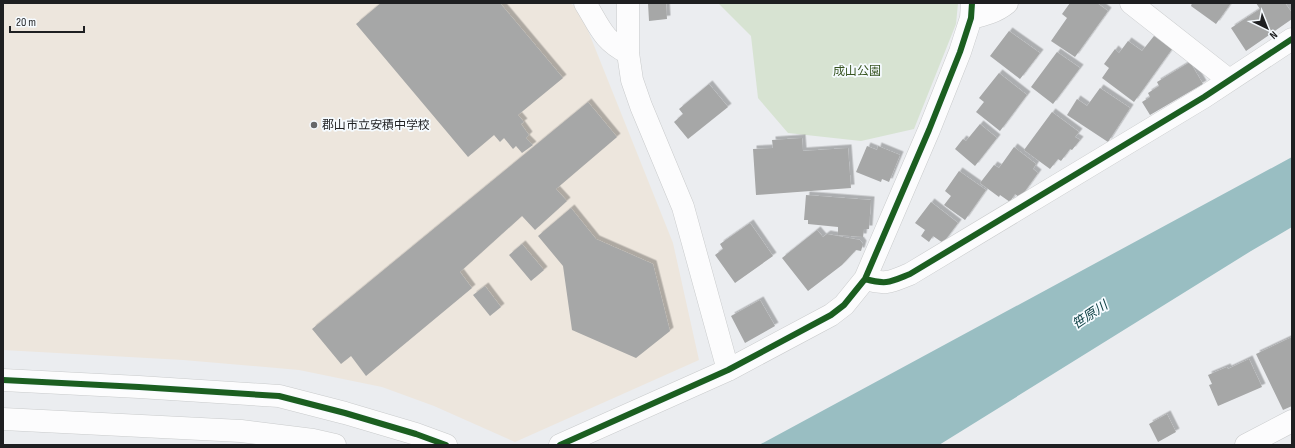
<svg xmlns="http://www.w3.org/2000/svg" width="1295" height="448" viewBox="0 0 1295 448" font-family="'Sofia Sans Condensed','Noto Sans JP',sans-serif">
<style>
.education{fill:#ede6dd}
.green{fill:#d7e3d2}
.water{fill:#99bec2}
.building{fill:#a6a7a7;filter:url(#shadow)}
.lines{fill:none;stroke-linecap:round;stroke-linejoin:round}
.minor-casing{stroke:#c9cbcc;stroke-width:23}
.minor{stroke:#fcfcfd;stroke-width:22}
.cycleway-casing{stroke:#f6fbff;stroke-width:8}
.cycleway{stroke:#1b5e20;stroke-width:6}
.poi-dot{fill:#666769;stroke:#f6fbff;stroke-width:1.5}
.labels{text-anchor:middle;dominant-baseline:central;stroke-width:3.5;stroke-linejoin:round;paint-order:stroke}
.park-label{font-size:12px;fill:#375421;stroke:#f6fbff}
.poi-label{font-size:12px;fill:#1e1f21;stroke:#f6fbff;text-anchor:start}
.water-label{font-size:13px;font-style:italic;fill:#0f4145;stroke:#f6fbff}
</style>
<defs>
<filter id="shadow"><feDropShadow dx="3.5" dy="-3.5" stdDeviation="0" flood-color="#0004"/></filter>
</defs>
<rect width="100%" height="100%" fill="#ebedf0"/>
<path class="education" d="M3 3H569L579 8 673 243 699 360 515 442 434 406 382 387 299 370 183 360 3 350Z"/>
<path class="green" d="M718 3H958L956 24 914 129 861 141 788 133 758 98 751 36Z"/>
<path class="water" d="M1292 157V227L1251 251 939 445H759Z"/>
<path class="building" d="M381 3H500L563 78 518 115 524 122 521 124 529 135 526 138 533 145 522 153 516 146 513 149 504 138 500 142 494 135 468 157 356 24Z
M648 3H666L667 19 649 21Z
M1070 3H1097L1108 11 1075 57 1051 41 1067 18 1062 14Z
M1192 3H1231L1216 24 1191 6Z
M1256 3H1285L1292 13V19L1246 51 1231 28 1260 9Z
M1009 31 1040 53 1020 79 990 56Z
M1154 36 1172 49 1134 102 1102 78 1109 68 1104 64 1115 49 1119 53 1128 41 1142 51Z
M1057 52 1080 68 1053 104 1031 87Z
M1190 62 1203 84 1150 115 1142 102 1150 97 1148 93 1159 86 1157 82Z
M999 73 1027 95 1000 131 976 112 984 102 979 98Z
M709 84 728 107 688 139 674 122 683 114 679 109Z
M1100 88 1130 108 1108 142 1067 115 1077 99 1087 106Z
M588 102 617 137 556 189 567 201 535 230 522 216 460 272 472 288 366 376 351 356 341 364 312 329Z
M1052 112 1079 132 1075 137 1080 140 1072 150 1070 149 1061 161 1058 159 1050 169 1024 150Z
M980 124 997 138 975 166 955 149 963 139 966 141Z
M802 138 803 151 848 148 851 188 756 195 753 149 773 148 772 140Z
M867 146 877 150 878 146 900 155 889 182 882 179 881 182 856 172Z
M1014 147 1036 164 1033 169 1038 173 1020 198 1015 194 1010 202 1000 195 999 197 980 183 994 165 999 168Z
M959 171 986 190 965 220 944 205 951 196 945 191Z
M806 195 871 200 869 229H864L863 237 838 235V227L808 224V220H804Z
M931 202 958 223 943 243 933 236 929 242 921 236 925 230 915 223Z
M571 208 596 239 653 264 670 331 636 358 572 330 563 266 538 236Z
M750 223 773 256 735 283 715 255 723 249 720 244Z
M817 230 823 237 827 234 860 240 863 244 861 251 856 250 842 265 808 291 782 258Z
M522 244 544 270 531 281 509 255Z
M485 286 501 307 490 316 473 295Z
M760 300 775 326 745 343 731 316Z
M1292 337V406L1283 410 1256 354Z
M1249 359 1262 387 1218 406 1209 385 1212 384 1208 375 1227 367 1228 369Z
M1167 414 1176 432 1158 442 1149 424Z"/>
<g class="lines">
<defs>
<path id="minor" d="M585 3C599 25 602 40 628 53
M628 3V53L632 80 641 106 683 207 728 370
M1131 3 1229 80
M971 18C984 15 996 12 1007 3
M865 279C887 285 890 282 910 274L1204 97 1292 39
M3 380 139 387 279 396 345 413 416 434 446 445
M3 419 241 431 313 440 335 445
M560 445 728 370 831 315 844 305 865 279 929 130 960 52 971 18 972 3
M1246 445 1292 421"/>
</defs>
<use href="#minor" class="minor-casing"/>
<use href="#minor" class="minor"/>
<defs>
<path id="cycleway" d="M865 279C887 285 890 282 910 274L1204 97 1292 39
M3 380 139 387 279 396 345 413 416 434 446 445
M560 445 728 370 831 315 844 305 865 279 929 130 960 52 971 18 972 3"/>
</defs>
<use href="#cycleway" class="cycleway-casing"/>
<use href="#cycleway" class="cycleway"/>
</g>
<circle class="poi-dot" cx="314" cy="125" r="4"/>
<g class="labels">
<g class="park-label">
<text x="857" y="71">成山公園</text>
</g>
<g class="poi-label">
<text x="322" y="125">郡山市立安積中学校</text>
</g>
<g class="water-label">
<text transform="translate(1090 315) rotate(-34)">笹原川</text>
</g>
</g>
<rect width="1295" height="448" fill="none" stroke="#1e1f21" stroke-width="8"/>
<g transform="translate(1267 28) rotate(137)" stroke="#f6fbff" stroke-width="3" paint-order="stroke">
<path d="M0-3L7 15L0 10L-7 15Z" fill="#1e1f21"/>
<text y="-6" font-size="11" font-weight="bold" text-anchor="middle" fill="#1e1f21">N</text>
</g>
<path d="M10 26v6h74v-6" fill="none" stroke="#1e1f21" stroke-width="2"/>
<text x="16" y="26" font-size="12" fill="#1e1f21" stroke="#f6fbff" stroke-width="3" paint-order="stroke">20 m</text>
</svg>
